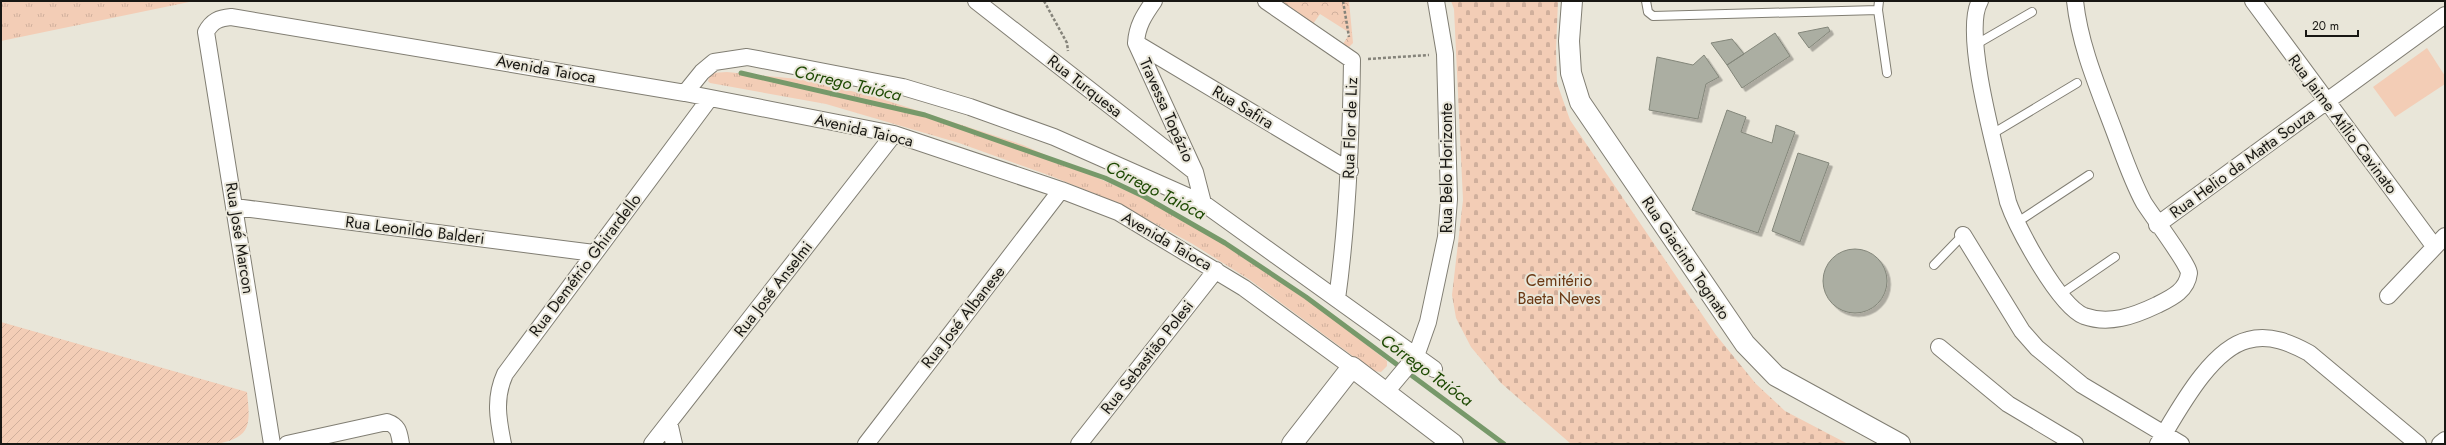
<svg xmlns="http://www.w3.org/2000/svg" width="2446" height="445" viewBox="0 0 2446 445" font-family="Jost,sans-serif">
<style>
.grass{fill:url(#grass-tufts)}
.cemetery{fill:url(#cemetery-stones)}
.park{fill:url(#park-crowns)}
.garden{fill:url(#garden-furrows)}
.pitch{fill:#f3cdb6}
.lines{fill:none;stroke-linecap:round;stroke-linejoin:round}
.stream{stroke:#77996a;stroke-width:5}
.building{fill:#abaea2;stroke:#83867a;filter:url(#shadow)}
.service-casing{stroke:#817e73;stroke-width:10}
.minor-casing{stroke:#817e73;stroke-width:18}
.tertiary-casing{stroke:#817e73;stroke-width:22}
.path{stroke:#85837a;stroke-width:2.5;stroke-dasharray:3 2;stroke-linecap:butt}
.service{stroke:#fff;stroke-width:8}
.minor{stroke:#fff;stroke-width:16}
.tertiary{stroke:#fff;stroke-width:20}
.labels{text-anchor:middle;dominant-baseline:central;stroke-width:4;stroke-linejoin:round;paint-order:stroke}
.street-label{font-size:16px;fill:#181713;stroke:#e9e6d9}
.park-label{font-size:16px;fill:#6a3813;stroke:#e9e6d9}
.water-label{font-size:17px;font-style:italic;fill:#1e4a03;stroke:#e9e6d9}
</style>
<defs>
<pattern id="grass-tufts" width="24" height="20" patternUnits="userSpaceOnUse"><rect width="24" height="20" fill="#f3cdb6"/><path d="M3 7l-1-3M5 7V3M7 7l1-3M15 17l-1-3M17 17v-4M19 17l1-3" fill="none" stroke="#d0af9c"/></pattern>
<pattern id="cemetery-stones" width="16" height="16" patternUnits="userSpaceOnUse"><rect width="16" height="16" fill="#f3cdb6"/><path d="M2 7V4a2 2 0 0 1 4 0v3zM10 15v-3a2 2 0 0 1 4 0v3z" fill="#d0af9c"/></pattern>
<pattern id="park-crowns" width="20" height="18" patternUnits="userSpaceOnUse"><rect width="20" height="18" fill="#f3cdb6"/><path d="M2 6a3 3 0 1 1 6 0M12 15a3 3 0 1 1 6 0" fill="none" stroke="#d0af9c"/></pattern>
<pattern id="garden-furrows" width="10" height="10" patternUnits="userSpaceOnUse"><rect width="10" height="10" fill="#f3cdb6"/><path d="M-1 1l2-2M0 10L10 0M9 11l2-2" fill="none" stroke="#d0af9c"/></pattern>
<filter id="shadow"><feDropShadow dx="3.5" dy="3.5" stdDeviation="0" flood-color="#0004"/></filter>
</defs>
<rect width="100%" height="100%" fill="#e9e6d9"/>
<path class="grass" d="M1 1H194L1 41Z
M727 72 798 79 873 96 1023 145 1157 204 1243 254 1325 311 1387 361V366L1381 372 1373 371 1250 280 1191 243 1115 202 1051 176 959 143 826 104 710 83 708 81 711 73Z"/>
<path class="cemetery" d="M1451 1H1558L1556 49 1557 83 1570 120 1716 335 1756 384 1785 411 1848 444H1571L1501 383 1471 347 1456 318 1452 295 1463 200 1454 9Z"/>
<path class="park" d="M1279 1H1349L1353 43 1349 47 1343 44 1350 33 1320 14 1313 24Z"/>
<path class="garden" d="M1 322 247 392C250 423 253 437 217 444H1Z"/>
<path class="pitch" d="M2427 48 2445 76V84L2395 117 2373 87Z"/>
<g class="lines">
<path class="stream" d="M741 73 925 115 1105 178 1145 197 1225 243 1306 297 1504 444"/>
</g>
<path class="building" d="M1828 27 1830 31 1809 48 1798 33Z
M1775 33 1790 56 1742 88 1727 65Z
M1732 39 1744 54 1727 65 1711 43Z
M1704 55 1719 77 1706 84 1698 119 1649 110 1657 57 1693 65Z
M1727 110 1746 117 1741 132 1772 143 1776 125 1795 132 1758 233 1692 210Z
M1798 153 1829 163 1800 242 1772 231Z
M1823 281a32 32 0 1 1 64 0a32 32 0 1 1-64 0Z"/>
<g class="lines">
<defs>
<path id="service" d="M1646 1 1648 12 1653 16 1878 10
M1879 1 1878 10 1887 73
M1975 45 2032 12
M1992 134 2077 83
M2016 223 2089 175
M1934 265 1963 235
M2061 294 2115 257"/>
<path id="minor" d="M976 1 1195 172
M1154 1C1144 15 1137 26 1136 43L1195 172 1203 203
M1266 1 1352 60C1351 141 1348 220 1337 299
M1980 1C1961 33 1999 162 2008 202 2017 228 2059 306 2084 316 2109 325 2134 316 2157 305 2171 298 2187 291 2189 273 2190 267 2151 214 2144 203 2132 181 2124 157 2115 133 2099 90 2080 47 2075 1
M2253 1 2434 246
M1136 43 1350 171
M685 93 702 72 714 62 747 57 903 87 970 107 1054 137 1203 203 1434 369
M235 207 594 253
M2157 225 2445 15
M1963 235 2022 331 2037 348 2082 385 2181 444
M2388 296 2445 236
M1939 347 2008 404 2075 444
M1385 393 1416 356 1428 322 1446 237 1449 199 1445 54 1436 1
M669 422 674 444
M272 444 206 32C212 21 219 18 231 17L685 93 894 134 1061 190 1118 212 1244 288 1352 367
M287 444 387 422C399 426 399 433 401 444
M503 444C498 419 494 398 505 374L710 98
M652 444 894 134
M866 444 1061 190
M1079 444 1216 270
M2158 444C2177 413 2210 349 2248 340 2270 334 2291 343 2309 353L2418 444
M2440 444 2445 440"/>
<path id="tertiary" d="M1572 1 1569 41 1571 73 1580 102 1745 344 1776 376 1900 444
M1292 444 1352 367 1453 444"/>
</defs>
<use href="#service" class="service-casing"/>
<use href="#minor" class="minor-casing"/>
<use href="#tertiary" class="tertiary-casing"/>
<path class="path" d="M1044 1 1067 43 1068 51
M1343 1 1349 37
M1368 59 1429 55"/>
<use href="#service" class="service"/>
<use href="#minor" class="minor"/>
<use href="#tertiary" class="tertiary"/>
</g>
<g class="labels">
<g class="street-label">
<text transform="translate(546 69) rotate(10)">Avenida Taioca</text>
<text transform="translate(1085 86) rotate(38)">Rua Turquesa</text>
<text transform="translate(1243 107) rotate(31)">Rua Safira</text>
<text transform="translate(1167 110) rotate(66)">Travessa Topázio</text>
<text transform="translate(2343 124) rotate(53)">Rua Jaime Atílio Cavinato</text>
<text transform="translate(1350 128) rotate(-88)">Rua Flor de Liz</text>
<text transform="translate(864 130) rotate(13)">Avenida Taioca</text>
<text transform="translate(2242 163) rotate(-36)">Rua Helio da Matta Souza</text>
<text transform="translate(1446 168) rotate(-90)">Rua Belo Horizonte</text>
<text transform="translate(415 230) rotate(7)">Rua Leonildo Balderi</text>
<text transform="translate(240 238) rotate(81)">Rua José Marcon</text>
<text transform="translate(1167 241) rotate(30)">Avenida Taioca</text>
<text transform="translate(1686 258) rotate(56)">Rua Giacinto Tognato</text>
<text transform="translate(585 265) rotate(-53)">Rua Demétrio Ghirardello</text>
<text transform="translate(773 289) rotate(-52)">Rua José Anselmi</text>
<text transform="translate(963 317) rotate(-52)">Rua José Albanese</text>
<text transform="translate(1147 357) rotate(-52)">Rua Sebastião Polesi</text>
</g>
<g class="park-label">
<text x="1559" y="280">Cemitério<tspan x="1559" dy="18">Baeta Neves</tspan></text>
</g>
<g class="water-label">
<text transform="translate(848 83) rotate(13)">Córrego Taióca</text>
<text transform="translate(1156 190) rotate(27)">Córrego Taióca</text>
<text transform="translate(1427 370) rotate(36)">Córrego Taióca</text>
</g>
</g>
<rect width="2446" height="445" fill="none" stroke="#181713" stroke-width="4"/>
<path d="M2306 30v6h52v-6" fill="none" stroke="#181713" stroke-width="2"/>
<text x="2312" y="30" font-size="12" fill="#181713" stroke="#e9e6d9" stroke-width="3" paint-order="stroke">20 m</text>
</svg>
